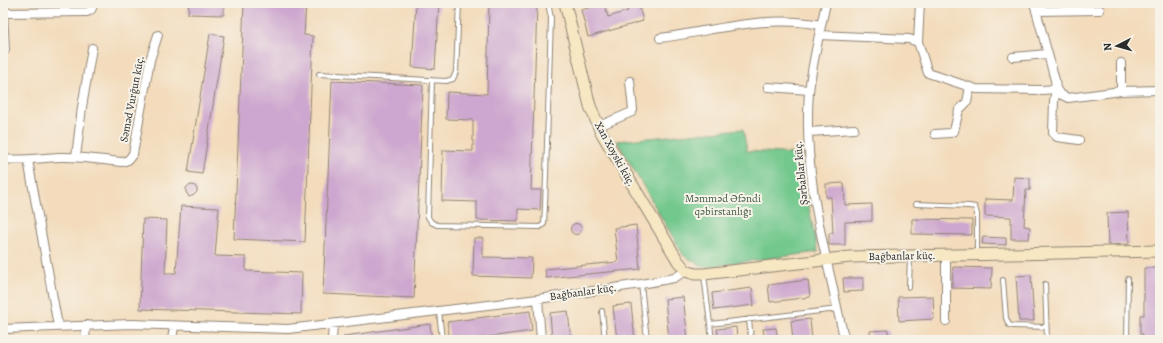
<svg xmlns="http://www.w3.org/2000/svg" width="1163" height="343" viewBox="0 0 1163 343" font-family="Alegreya,serif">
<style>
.green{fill:#72c88d;stroke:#4e7a5c}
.building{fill:#cda7cf}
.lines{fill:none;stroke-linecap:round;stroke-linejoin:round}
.lane-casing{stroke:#8f8373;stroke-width:6}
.street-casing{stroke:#8f8373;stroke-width:10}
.secondary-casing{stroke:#8f8373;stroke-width:13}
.lane{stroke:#fff;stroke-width:4}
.street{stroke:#fff;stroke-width:8}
.secondary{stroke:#f7e8c3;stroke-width:11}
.labels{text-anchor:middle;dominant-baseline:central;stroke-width:4;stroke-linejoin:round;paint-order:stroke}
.street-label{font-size:11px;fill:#2b2b2b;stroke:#f7f3e8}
.park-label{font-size:11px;fill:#405a48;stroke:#f7f3e8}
</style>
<rect width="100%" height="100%" fill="#f7f3e8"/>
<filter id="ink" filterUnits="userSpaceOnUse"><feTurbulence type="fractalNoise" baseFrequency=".025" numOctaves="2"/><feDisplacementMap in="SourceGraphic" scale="8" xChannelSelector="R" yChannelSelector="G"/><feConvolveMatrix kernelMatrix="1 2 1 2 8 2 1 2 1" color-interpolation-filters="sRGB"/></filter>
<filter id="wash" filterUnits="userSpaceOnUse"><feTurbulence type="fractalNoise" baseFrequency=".012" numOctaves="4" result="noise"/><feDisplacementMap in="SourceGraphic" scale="16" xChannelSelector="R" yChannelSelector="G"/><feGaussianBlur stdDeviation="0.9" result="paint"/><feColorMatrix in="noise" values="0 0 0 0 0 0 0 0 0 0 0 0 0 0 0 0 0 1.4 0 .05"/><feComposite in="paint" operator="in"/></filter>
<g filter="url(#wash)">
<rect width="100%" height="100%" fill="#f3dbbb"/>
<path class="green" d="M743 129 747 151 798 154 818 252 705 267 684 256 617 141Z"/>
<g id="blocks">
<path class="building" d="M189 3H224V15L188 14Z
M244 3H306L304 35 313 36 305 242 234 239Z
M416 3H439L435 69 412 67Z
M625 3H638L643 21 588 37 581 10 604 4 608 17 628 11Z
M489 4 537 5 531 190H541L540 210 518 209V221L477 220V202L442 201 443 150 473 151V120L446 119 447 92 487 94Z
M210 34 224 36 202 174 188 172Z
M332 81 423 85 414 298 323 294Z
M1014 177 1030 178V190H1026L1024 226 1030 227 1029 239H1011V217L985 216V199L1013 200Z
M844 183 845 205 872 204V221L845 222V245H829V233H833L831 197H826V184Z
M192 185 195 186 197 189V192L194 195 189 197 186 192V188L188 186Z
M181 206 219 208 215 256 246 257V271L302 273 301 314 140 309 143 219 167 220 165 273H176Z
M1128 212 1129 244 1108 245 1107 213Z
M912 219 972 220V235L912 234Z
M570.5 229a5.5 5.5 0 1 1 11 0a5.5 5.5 0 1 1-11 0Z
M636 225 640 269 546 278 545 269 618 262 614 228Z
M983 237 1006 238V245L982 244Z
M474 238H483V257L532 258 531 278 473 276Z
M953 267 992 268 991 289 952 288Z
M1144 268H1159V338H1143V334H1140V315H1144Z
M1031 275 1034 321H1019L1016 276Z
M843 278H863V291L844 292Z
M808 280 810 297 770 302 768 285Z
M752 288 754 305 714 310 712 293Z
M933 296 934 319 899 321 898 297Z
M683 297 688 340H669L665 299Z
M631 304 635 340H617L613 306Z
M530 311 532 331 467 340H450L447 322Z
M568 311 571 340H552L550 313Z
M810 319 812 340H793L791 321Z
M430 324 432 340H344V336Z
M736 327 737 340H719L717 329Z
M776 328 778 340H765L763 329Z
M888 330 889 340H871L870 331Z"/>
</g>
</g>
<g filter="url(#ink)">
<use href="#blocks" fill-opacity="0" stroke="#8f8373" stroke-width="1"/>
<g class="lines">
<defs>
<path id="lane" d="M319 74 446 81 453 79 456 72 459 3
M432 80 428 217 431 222 437 225 540 227 544 224 545 206 551 18 548 3
M916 204 969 206 975 207 977 214V254
M704 275 712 340
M1003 280 1006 318 1009 325 1013 326 1046 327
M641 284 647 340
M1045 284 1047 340
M909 287 910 256
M439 311 442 340
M602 311 605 340
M749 319 751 340
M710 324 838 309
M1127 340 1128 279"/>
<path id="street" d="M826 3C820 31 812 64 809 92 804 157 817 221 832 284 836 303 840 322 845 340
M1034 3 1055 80 1056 89 1054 101 1053 133 1057 137 1079 140
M1036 11 1100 10
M3 12 5 50
M3 13 87 12C92 11 93 8 93 3
M819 35 909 39 918 42 928 73 976 89 1042 90 1056 89 1060 94 1068 98 1121 91 1160 90
M660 38C713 31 767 14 821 25
M918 42 920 3
M1013 57 1047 54
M768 87 809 90
M1121 91V63
M599 126 632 112 633 110 630 81
M809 132 854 129
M935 134 950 133 954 131 958 114 959 110 967 102 970 87
M76 157 82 107 92 48
M3 159C22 161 40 158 59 157 80 156 101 160 122 162L128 160 133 154 150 60 158 35
M28 160 58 326
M538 299 541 340
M946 321V255
M3 329 131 324 288 329 538 299 641 284 674 278 686 271
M85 340 86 325
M172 340 174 326
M332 340 333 324"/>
<path id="secondary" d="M565 3 590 106 601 132 678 261 686 271 695 274H704L850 257 1160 251"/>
</defs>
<use href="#lane" class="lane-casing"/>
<use href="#street" class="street-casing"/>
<use href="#secondary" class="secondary-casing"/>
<use href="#lane" class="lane"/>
<use href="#street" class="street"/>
<use href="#secondary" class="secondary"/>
</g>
</g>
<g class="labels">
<g class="street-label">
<text transform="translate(132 99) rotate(-79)">Səməd Vurğun küç.</text>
<text transform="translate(615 154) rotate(61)">Xan Xoyski küç.</text>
<text transform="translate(801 173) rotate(-96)">Şərbablar küç.</text>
<text transform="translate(902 256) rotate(-1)">Bağbanlar küç.</text>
<text transform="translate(583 292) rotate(-8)">Bağbanlar küç.</text>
</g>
<g class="park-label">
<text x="723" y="198">Məmməd Əfəndi<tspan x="723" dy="13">qəbirstanlığı</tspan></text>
</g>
</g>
<rect width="1163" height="343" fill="none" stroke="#f7f3e8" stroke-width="16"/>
<g transform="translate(1117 46) rotate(264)" stroke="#f7f3e8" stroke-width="3" paint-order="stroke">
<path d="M0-3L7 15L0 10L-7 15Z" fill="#2b2b2b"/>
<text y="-6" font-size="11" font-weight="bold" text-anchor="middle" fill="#2b2b2b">N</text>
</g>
</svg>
